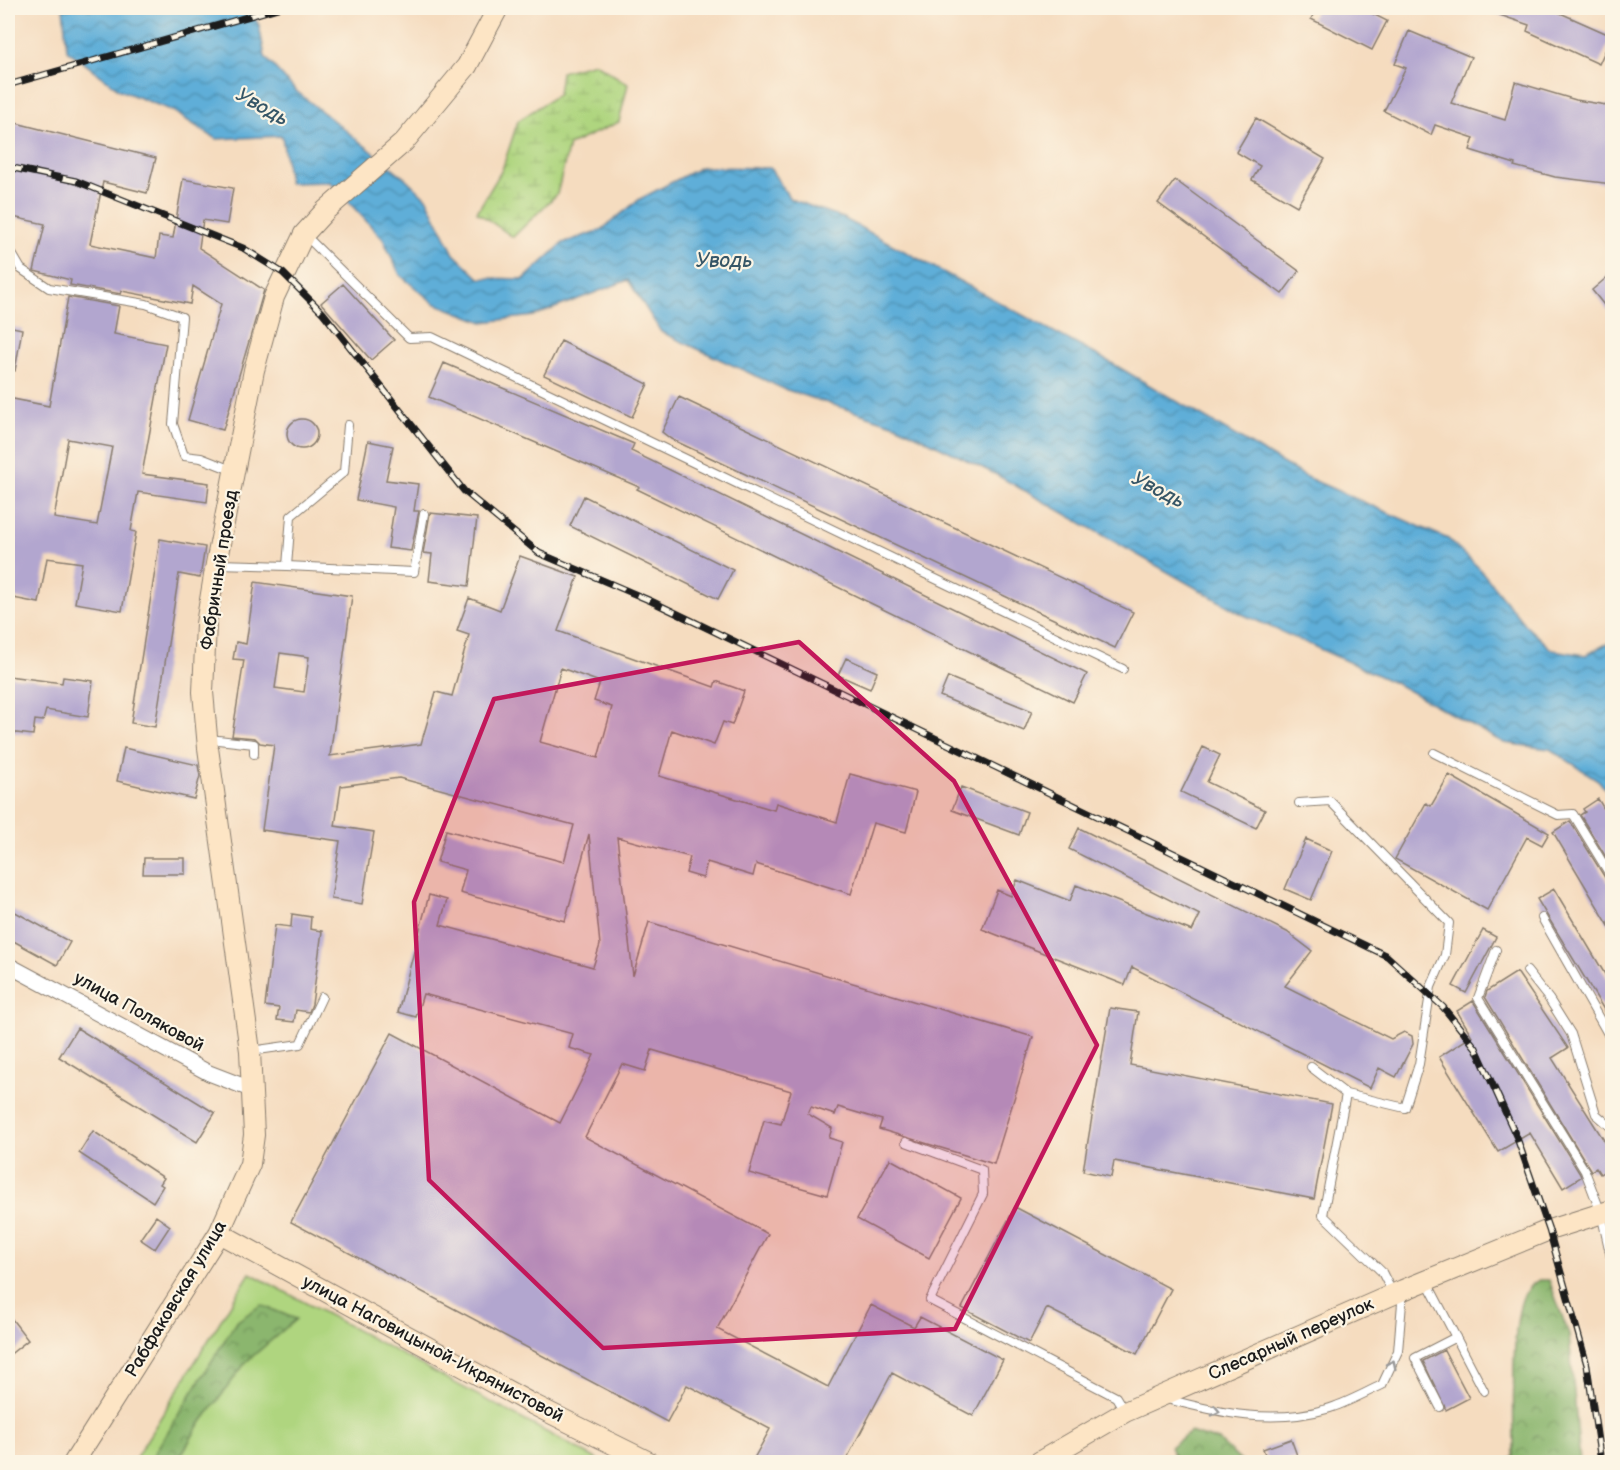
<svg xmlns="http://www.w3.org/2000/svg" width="1620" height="1470" viewBox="0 0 1620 1470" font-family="'Balsamiq Sans',sans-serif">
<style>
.grass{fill:#afd57f;stroke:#66784e;stroke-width:1.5}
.forest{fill:url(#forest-crowns);stroke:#546945;stroke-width:1.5}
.wetland{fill:url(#wetland-marsh);stroke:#66784e;stroke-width:1.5}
.water{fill:url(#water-waves);stroke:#3d657a;stroke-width:1.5}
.building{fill:#b2a6cf;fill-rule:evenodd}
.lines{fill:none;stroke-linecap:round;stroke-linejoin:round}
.lane-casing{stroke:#887c6e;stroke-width:10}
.street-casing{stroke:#887c6e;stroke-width:17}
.secondary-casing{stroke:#887c6e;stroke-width:22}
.lane{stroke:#fff;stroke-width:8}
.street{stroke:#fff;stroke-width:15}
.secondary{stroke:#fde5c5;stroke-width:20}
.rail-casing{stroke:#1c1c1c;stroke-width:7}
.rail{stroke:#fcf5e5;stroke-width:4.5;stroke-dasharray:14;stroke-linecap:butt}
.oneway{stroke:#999}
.marked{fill:#c2185b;fill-opacity:0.2;stroke:#c2185b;stroke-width:4.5;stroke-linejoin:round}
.labels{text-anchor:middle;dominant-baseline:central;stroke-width:4.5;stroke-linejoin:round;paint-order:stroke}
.street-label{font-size:18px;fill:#1c1c1c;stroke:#fcf5e5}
.water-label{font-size:20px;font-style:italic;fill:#365667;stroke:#fcf5e5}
</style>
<defs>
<pattern id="forest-crowns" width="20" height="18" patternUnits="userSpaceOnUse" patternTransform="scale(1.5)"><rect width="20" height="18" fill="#8bb66e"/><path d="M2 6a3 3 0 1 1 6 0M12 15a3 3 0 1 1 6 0" fill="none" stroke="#71935a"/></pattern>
<pattern id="wetland-marsh" width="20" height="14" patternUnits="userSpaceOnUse" patternTransform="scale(1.5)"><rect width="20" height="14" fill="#afd57f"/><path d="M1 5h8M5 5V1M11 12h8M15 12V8" fill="none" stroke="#96b66d"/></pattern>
<pattern id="water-waves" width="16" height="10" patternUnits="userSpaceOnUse" patternTransform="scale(1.5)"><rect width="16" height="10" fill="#5eaed8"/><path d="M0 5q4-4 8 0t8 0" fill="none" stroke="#4d8dae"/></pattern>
</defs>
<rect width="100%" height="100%" fill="#fcf5e5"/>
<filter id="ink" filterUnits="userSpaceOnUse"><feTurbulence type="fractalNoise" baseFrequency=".0167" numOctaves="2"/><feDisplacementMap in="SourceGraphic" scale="12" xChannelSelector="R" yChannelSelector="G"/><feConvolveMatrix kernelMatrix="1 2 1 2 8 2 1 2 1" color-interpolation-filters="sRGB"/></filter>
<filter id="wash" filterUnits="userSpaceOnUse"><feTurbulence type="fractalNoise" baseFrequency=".008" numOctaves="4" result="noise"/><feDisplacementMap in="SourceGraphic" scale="24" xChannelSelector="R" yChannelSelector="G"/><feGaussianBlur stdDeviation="1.35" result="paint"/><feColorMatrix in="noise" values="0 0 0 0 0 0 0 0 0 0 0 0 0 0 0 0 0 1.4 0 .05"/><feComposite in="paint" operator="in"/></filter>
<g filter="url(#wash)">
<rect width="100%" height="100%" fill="#f5dcbf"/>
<path class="grass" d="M250 1273 602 1462H133Z"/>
<path class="forest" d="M1540 1280H1549L1569 1335 1580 1462H1508L1514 1455C1514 1420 1510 1323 1524 1295 1528 1287 1532 1283 1540 1280Z
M261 1305 296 1319 246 1362 196 1430 177 1462H149L236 1322Z
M1190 1432 1219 1441 1242 1462H1177L1170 1447Z"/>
<path class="wetland" d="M595 63 628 84 619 122 569 145 557 194 513 237 477 212 502 170 518 121 558 94 561 72Z"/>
<path class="water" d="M63 8H248L259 25 265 57 295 90 404 177 427 199 454 254 479 278 524 279 563 243 601 230 640 199 701 167 770 168 790 199 843 218 954 278 1115 365 1306 477 1448 539 1479 568 1525 625 1552 650 1586 655 1612 641V797L1598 780 1550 749 1504 743 1395 683 1242 614 995 474 896 425 784 389 661 332 628 280 534 316 483 322 434 303 400 275 383 239 330 182 289 183 282 136 216 139 173 111 120 90 67 50Z"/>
<g id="blocks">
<path class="building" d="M1317 8H1361L1387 21 1372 50 1311 19Z
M1485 8H1549L1612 36 1599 64 1527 31 1529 25 1485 10Z
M1409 31 1471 57 1451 103 1505 120 1515 82 1576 100 1612 106V184L1555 177 1514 166 1515 164 1470 150 1474 138 1435 125 1431 135 1384 111 1406 68 1395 64Z
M1256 118 1325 159 1297 206 1252 180 1260 166 1236 152Z
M8 121 156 158 147 193 103 182 90 244 156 258 159 236 173 238 183 179 233 188 227 224 203 220 199 248 264 290 223 430 188 420 221 304 193 286 190 304 122 291 121 294 70 285 71 280 34 271 45 224 8 216Z
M1175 180 1299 271 1282 294 1158 203Z
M1612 273V315L1592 290Z
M343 284 394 340 371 360 321 303Z
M68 297 119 306 114 334 166 344 142 474 209 483 207 502 138 492 131 531 136 532 122 611 75 603 82 563 47 558 39 603 8 597V398L49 406ZM68 439 112 447 97 525 54 518Z
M8 326 22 329 15 371 8 370Z
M561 341 648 384 632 417 544 375Z
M444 363 634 444 631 451 1087 674 1073 702 637 489 639 487 429 397Z
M679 397 1133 612 1115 648 671 439 662 432Z
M287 434a15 15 0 1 1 30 0a15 15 0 1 1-30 0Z
M368 441 393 446 386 480 418 484 414 511H419L411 551 388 548 394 507 356 500Z
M584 496 733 570 718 599 570 526Z
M430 513 477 518 469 586 429 581 432 554 423 553Z
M160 539 205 547 200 578 179 574 155 727 131 723Z
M520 556 578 577 558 631 714 687 716 681 744 691 732 725 723 722 714 745 672 730 659 776 774 810 776 803 837 822 850 774 916 792 906 832 873 823 851 894 756 864 753 876 707 862 703 878 686 873 690 857 617 837 633 976 649 922 1033 1037 994 1164 879 1129 882 1120 838 1107 835 1115 811 1107 808 1114 832 1128 829 1138 842 1142 827 1195 749 1173 764 1120 781 1124 791 1091 652 1050 645 1071 622 1064 585 1137 768 1234 717 1329 828 1387 871 1305 914 1327 920 1317 1003 1360 973 1416 892 1373 845 1462H752L770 1429 687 1385 667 1422 291 1222 392 1033 560 1123 594 1055 569 1048 573 1034 423 994 416 1017 398 1012 429 895 447 900 440 925 593 967 600 945 589 834 565 921 460 893 466 870 437 862 446 830 564 862 574 825 399 778 341 786 335 826 374 832 362 904 331 899 340 841 262 830 274 745 260 743 255 738 232 736 244 660 233 659 236 642 246 644 255 582 352 596 330 756 421 744 436 692 452 696 469 635 457 631 469 598 500 610ZM280 653 309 657 304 692 275 688ZM561 668 600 682 594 701 612 707 598 758 540 742Z
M846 658 877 672 870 689 838 675Z
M8 676 62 683 63 677 93 681 88 717 46 710 43 721 35 720 33 735 8 732Z
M948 677 1032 711 1024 731 940 696Z
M1203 747 1220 755 1207 782 1265 810 1256 828 1181 792Z
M124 748 198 765 200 776 194 799 117 781Z
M1449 775 1549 833 1542 845 1527 837 1487 910 1395 859 1426 803 1431 806Z
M961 787 1027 812 1019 835 952 810Z
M1598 799 1612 822V867L1580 815 1585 812 1583 809Z
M1570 821 1607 881 1612 884V931L1553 832Z
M1079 828 1287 932 1312 951 1285 986 1391 1039 1404 1032 1412 1036 1413 1044 1396 1077 1379 1068 1370 1088 1132 967 1125 985 982 929 997 890 1011 896 1017 880 1070 901 1076 885 1192 931 1200 915 1069 849Z
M1306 839 1332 851 1311 900 1285 889Z
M144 858H185V874H143Z
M1554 889 1612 986V1023L1537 899Z
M8 908 70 942 57 965 8 938Z
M292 914 311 917 310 929 322 931 312 1004 309 1012 296 1010 294 1022 277 1020 279 1008 265 1006 275 925 291 927Z
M1483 930 1496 937 1466 993 1453 986Z
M1517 972 1568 1048 1552 1058 1612 1153V1166L1600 1174 1596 1168 1591 1171 1485 997 1487 991Z
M1473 1001 1580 1174 1581 1177 1563 1188 1530 1133 1498 1152 1439 1057 1472 1036 1457 1011Z
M1110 1008 1138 1012 1130 1065 1332 1104 1314 1199 1114 1161 1111 1177 1083 1171Z
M77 1028 215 1113 197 1142 59 1057Z
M93 1131 164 1178 160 1184 163 1186 153 1202 79 1153Z
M890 1159 961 1198 929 1258 857 1219Z
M1015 1207 1171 1289 1137 1354 1047 1308 1029 1343 962 1308Z
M156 1216 170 1226 155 1249 140 1239Z
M8 1314 28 1340 8 1356Z
M1444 1350 1469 1398 1446 1410 1423 1361Z
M1291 1439 1298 1458 1284 1462H1268L1263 1449Z"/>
</g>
</g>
<g filter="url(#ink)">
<use href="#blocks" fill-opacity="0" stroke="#887c6e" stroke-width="1.5"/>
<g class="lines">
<defs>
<path id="lane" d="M305 235 409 338 432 337 1123 669
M8 247 21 269 49 288 146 304 182 317 173 424 184 456 201 458 234 471
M218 564 287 566 291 516 344 472 348 425
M287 566 414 572 424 514
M209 739 254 744V754
M1434 753 1558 815 1573 814 1612 878
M1299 803 1330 801 1449 923 1445 955 1431 987 1419 1064 1405 1108 1346 1094
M1542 918 1612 1041
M1496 950 1478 998 1585 1171 1601 1213 1612 1262
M1527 971 1549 999 1571 1034 1596 1114 1612 1128
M251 1051 300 1044 322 997
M1311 1067 1346 1094 1323 1215 1382 1272 1393 1294
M906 1142 982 1170 983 1194 930 1300 1116 1397 1125 1412
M1427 1282 1484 1391
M1167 1399C1220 1413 1272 1425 1327 1409 1345 1404 1364 1393 1382 1385L1398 1351 1403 1291
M1440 1407 1415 1358 1456 1337"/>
<path id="street" d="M8 965 209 1073 253 1090"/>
<path id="secondary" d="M219 1233 528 1402 649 1462
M74 1462 219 1233 250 1164 254 1135 250 1051 208 748 203 692 206 624 216 564 254 370 274 297 304 234 326 210 404 142 467 66 498 8
M1039 1462 1125 1412 1403 1290 1549 1230 1612 1210"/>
</defs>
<use href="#lane" class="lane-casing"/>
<use href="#street" class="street-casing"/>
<use href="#secondary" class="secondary-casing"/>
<use href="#lane" class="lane"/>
<use href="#street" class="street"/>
<use href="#secondary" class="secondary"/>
<defs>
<path id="rail" d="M8 85 278 8
M8 167 76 181 243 248 283 273 323 313 464 491 539 553 651 601 1387 956 1443 1007 1476 1048 1517 1138 1549 1230 1587 1365 1601 1462"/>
</defs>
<use href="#rail" class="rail-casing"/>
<use href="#rail" class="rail"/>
</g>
<defs><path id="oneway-chevron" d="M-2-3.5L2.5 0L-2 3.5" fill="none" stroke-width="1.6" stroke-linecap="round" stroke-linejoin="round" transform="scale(1.5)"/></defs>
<g class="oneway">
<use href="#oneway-chevron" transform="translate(1392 1364) rotate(-64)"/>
<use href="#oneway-chevron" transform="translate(1216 1411) rotate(13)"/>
</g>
</g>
<path class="marked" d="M799 642 954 781 1097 1045 955 1329 603 1348 429 1180 414 902 494 699Z"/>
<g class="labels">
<g class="street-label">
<text transform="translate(219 570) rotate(-81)">Фабричный проезд</text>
<text transform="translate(139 1012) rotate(29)">улица Поляковой</text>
<text transform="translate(176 1299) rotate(-59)">Рабфаковская улица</text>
<text transform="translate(1291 1339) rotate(-24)">Слесарный переулок</text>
<text transform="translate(433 1349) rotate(28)">улица Наговицыной-Икрянистовой</text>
</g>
<g class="water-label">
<text transform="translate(262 107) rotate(30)">Уводь</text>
<text x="724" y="261">Уводь</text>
<text transform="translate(1158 490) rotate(28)">Уводь</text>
</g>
</g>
<rect width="1620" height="1470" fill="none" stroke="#fcf5e5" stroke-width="30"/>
</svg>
